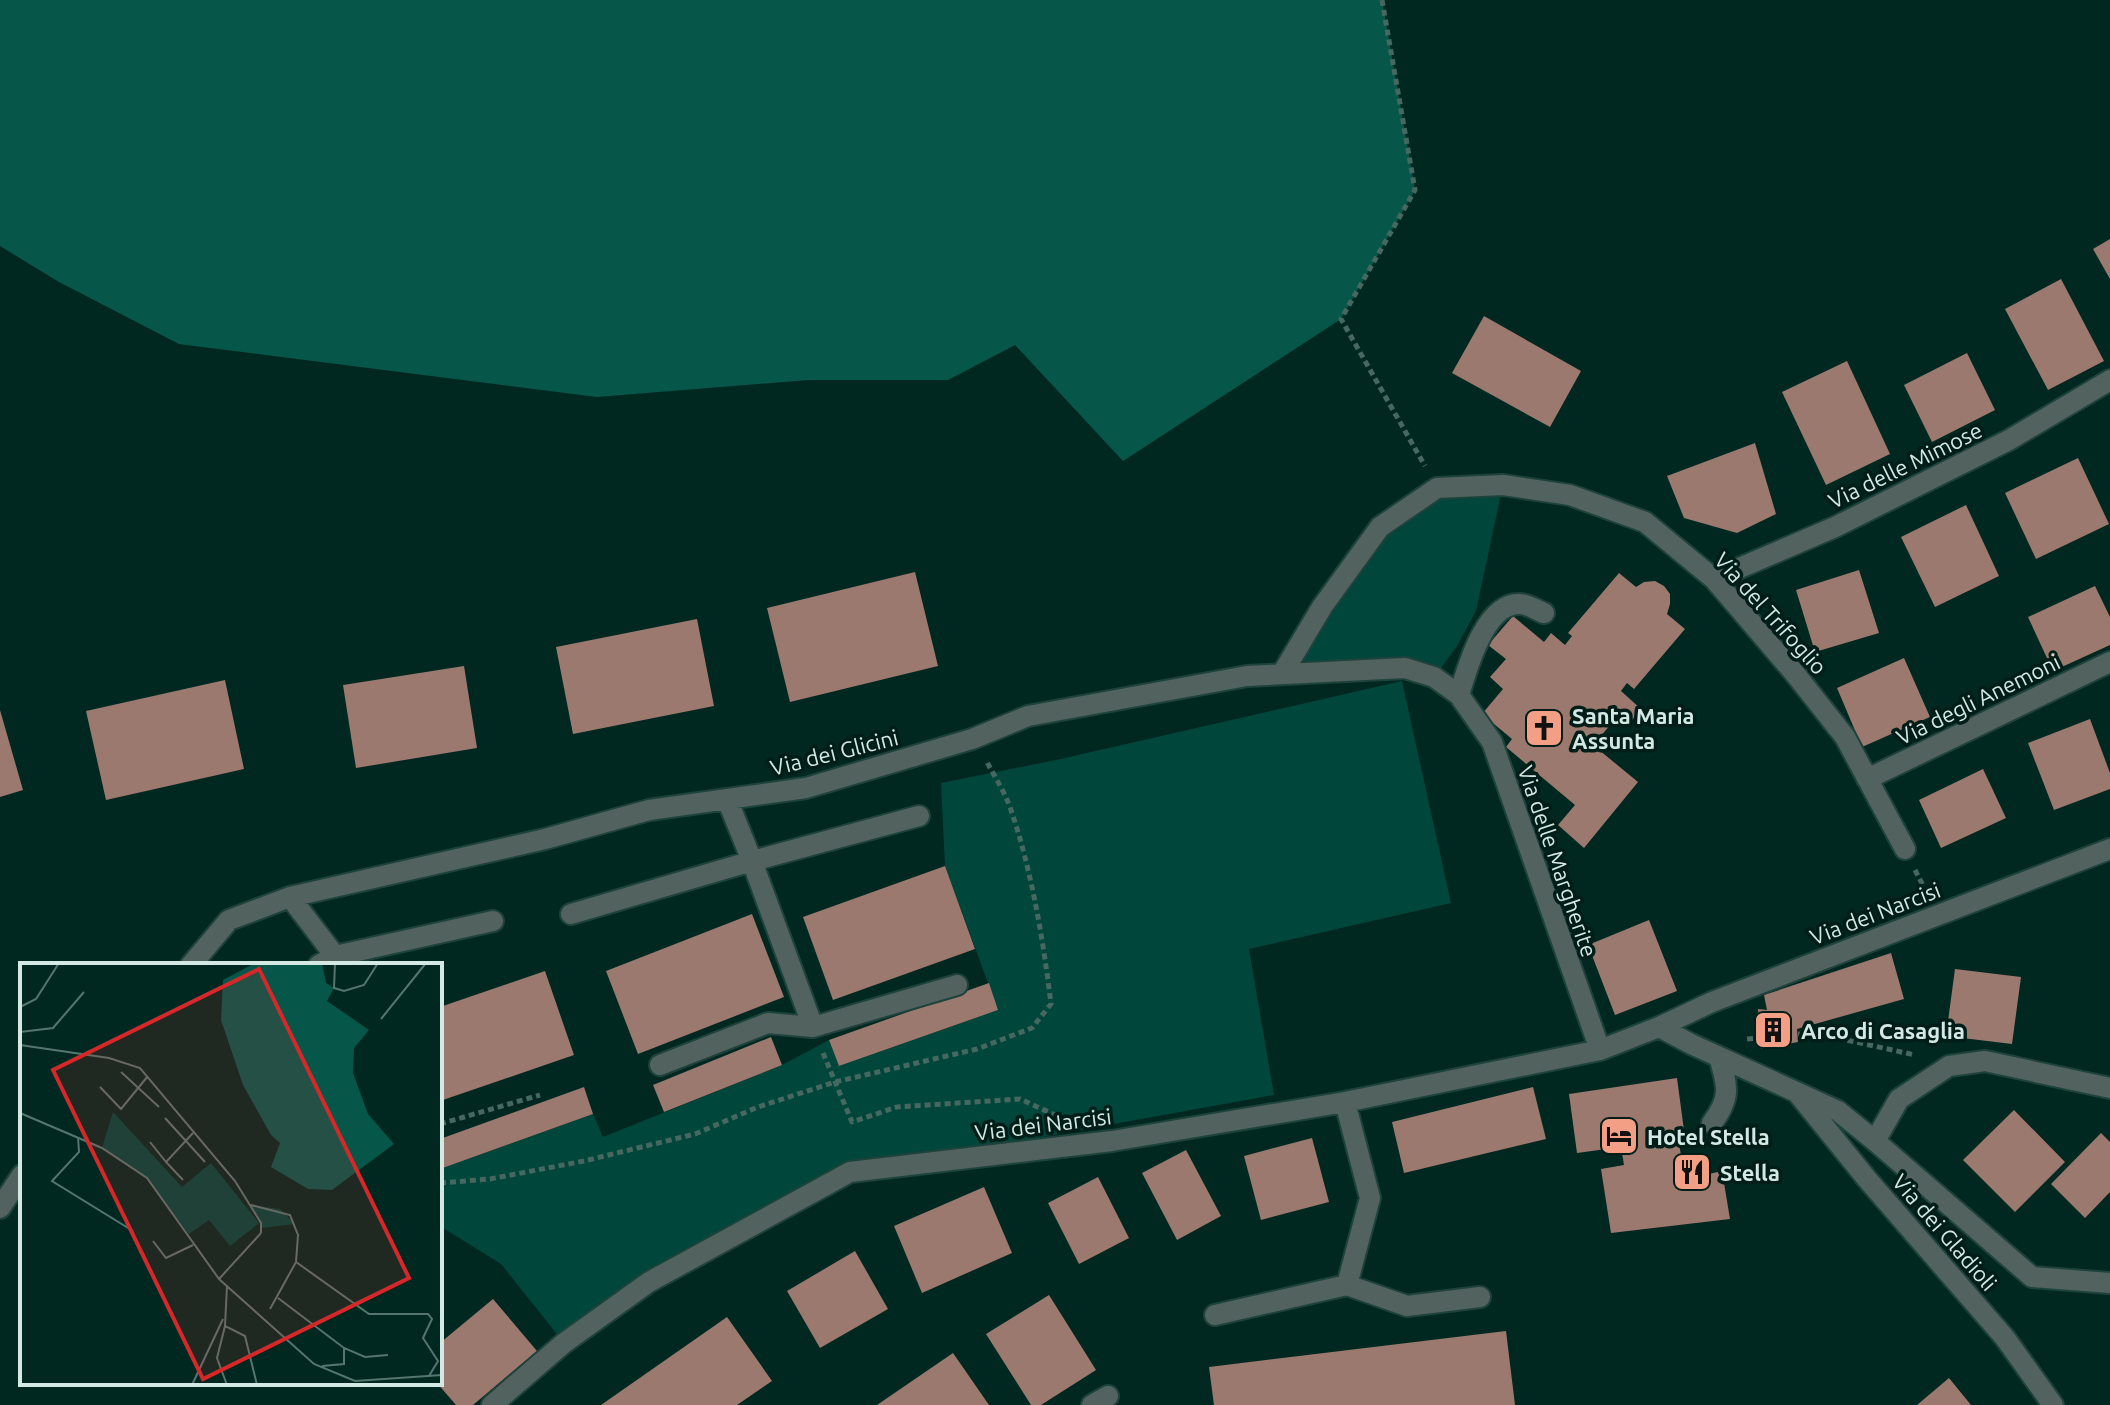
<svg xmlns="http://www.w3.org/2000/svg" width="2110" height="1405" viewBox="0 0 2110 1405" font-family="Ubuntu,sans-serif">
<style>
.green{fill:#00463b}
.forest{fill:#06574a}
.building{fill:#9c796e}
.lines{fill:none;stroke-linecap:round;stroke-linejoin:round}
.minor-casing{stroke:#1e433c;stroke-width:24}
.path{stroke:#466861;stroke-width:5;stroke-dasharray:6 4;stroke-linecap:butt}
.minor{stroke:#52635f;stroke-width:20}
.labels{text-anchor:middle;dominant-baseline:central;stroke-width:7;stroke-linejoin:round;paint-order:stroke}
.street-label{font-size:22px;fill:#d4e9e4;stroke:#011d18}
.poi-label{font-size:22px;font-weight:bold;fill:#d4e9e4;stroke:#011d18;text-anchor:start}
.inset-road{fill:none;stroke:#55756f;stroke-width:2}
.view{fill:#d62828;fill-opacity:0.15;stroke:#d62828;stroke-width:4}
.inset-edge{fill:none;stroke:#d4e9e4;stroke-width:4}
</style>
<rect width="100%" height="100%" fill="#002821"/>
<path class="green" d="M1503 485 1476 611 1457 646 1434 677 1282 674 1380 527 1437 488Z
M1402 681 1451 903 1249 949 1274 1095 850 1172 564 1343 501 1264 440 1226V1169L593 1114 603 1137 782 1065 829 1040 839 1066 998 1010 945 866 941 783 1056 760Z"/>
<path class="forest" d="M0 0H1382L1415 190 1341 319 1123 461 1015 345 948 380H808L597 397 179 344 59 282 0 246Z"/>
<path class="building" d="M2110 239V279L2093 249Z
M2061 279 2104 361 2048 390 2005 309Z
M1484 316 1581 371 1550 427 1452 373Z
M1967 353 1995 410 1932 442 1904 385Z
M1847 361 1890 454 1826 485 1782 392Z
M1755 443 1776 514 1737 533 1684 518 1667 476Z
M2078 458 2109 524 2036 559 2005 493Z
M1966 505 1999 576 1935 607 1901 537Z
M1859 570 1879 633 1815 652 1796 590Z
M915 572 938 666 790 702 767 608Z
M1619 573 1636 587 1644 582 1655 581 1664 586 1670 594V604L1667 614 1685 629 1634 689 1627 683 1621 691 1641 709 1628 725 1618 716 1593 745 1638 782 1584 848 1558 825 1575 805 1506 747 1512 739 1482 714 1503 689 1490 677 1506 659 1488 645 1513 616 1544 642 1551 633 1565 645 1572 636 1568 633Z
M2095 586 2110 617V645L2053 671 2028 617Z
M697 619 714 706 573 734 556 647Z
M1904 658 1930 717 1862 747 1837 688Z
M464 666 477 748 356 768 343 685Z
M225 680 244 769 106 800 86 711Z
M0 710 23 790 0 797Z
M2090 719 2110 773V789L2054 810 2028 743Z
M1983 769 2006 818 1941 848 1919 800Z
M945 866 975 949 833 1000 803 917Z
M752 914 784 997 638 1054 606 971Z
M1649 920 1677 991 1615 1015 1588 945Z
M1891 953 1904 999 1797 1029 1798 1042 1761 1049 1758 1009 1767 1010 1764 995Z
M1955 969 2021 977 2012 1044 1946 1036Z
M545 971 574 1055 440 1101V1007Z
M989 983 998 1010 839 1066 829 1040Z
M771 1037 782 1065 664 1112 653 1085Z
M1677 1078 1685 1138H1678L1682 1161 1705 1157 1709 1174 1722 1171 1730 1219 1611 1233 1601 1169 1624 1165 1621 1147 1577 1153 1569 1094Z
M584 1087 593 1114 440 1169V1139Z
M1533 1087 1546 1139 1404 1173 1392 1122Z
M2014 1110 2065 1162 2015 1212 1963 1160Z
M2101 1133 2110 1142V1192L2085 1218 2051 1184Z
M1312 1138 1329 1202 1261 1220 1244 1156Z
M1186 1150 1221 1216 1177 1240 1142 1173Z
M1098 1177 1129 1238 1079 1264 1048 1203Z
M984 1187 1012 1253 922 1293 894 1226Z
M855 1251 888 1309 820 1348 787 1291Z
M1049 1295 1096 1370 1041 1405H1031L986 1334Z
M493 1299 537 1351 473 1405H456L437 1383H440V1343Z
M727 1317 772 1381 737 1405H601Z
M1506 1331 1515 1405H1214L1209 1367Z
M953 1353 989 1405H877Z
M1949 1378 1971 1405H1917Z"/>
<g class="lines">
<defs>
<path id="minor" d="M1714 579 1835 527 2009 440 2110 380
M1282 674 1322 607 1380 527 1437 488 1503 485 1570 495 1645 522 1714 579 1796 675 1845 737 1905 849
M1459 695C1467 669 1485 602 1520 604 1528 604 1538 611 1544 613
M1867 779 2110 662
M727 799 752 861 813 1027 957 985
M290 897 342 965
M571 914 752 861 919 816
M191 965 229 920 290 897 545 839 649 810 806 788 972 739 1028 716 1247 676 1405 668 1434 677 1459 695 1492 742 1600 1050
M319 965 335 956 493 921
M1659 1027 1691 1044 1838 1111 1875 1141 1899 1099 1949 1066 1985 1061 2110 1088
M660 1065 768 1023 813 1027
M1799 1095 1867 1179 2005 1338 2053 1405
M1712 1123C1731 1098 1728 1087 1719 1057
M1875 1141 2032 1277 2110 1283
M0 1208 22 1175
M1347 1285 1407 1306 1480 1297
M1215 1315 1347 1285 1370 1198 1345 1102
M492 1405 564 1343 649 1282 850 1172 1112 1141 1345 1102 1600 1050 1659 1027 1712 1002 2110 849
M1092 1405 1108 1396"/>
</defs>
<use href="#minor" class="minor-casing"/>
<path class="path" d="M1382 0 1415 190 1341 319 1425 466
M1915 870 1927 893
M1798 1034 1833 1037 1915 1055
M1747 1039 1759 1038
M823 1053 852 1122 897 1107 1020 1099 1064 1119
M440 1124 540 1095
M440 1183 490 1179 584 1161 695 1134 758 1107 835 1082 977 1049 1032 1028 1051 1004C1043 939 1032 872 1011 810 1005 792 994 776 986 760"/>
<use href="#minor" class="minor"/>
</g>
<defs>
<symbol id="church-square" viewBox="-11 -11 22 22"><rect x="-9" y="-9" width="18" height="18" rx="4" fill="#f39f85" stroke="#011d18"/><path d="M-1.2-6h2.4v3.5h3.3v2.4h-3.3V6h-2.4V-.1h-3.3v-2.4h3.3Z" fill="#111"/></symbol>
<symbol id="building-square" viewBox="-11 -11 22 22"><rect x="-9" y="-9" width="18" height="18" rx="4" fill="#f39f85" stroke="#011d18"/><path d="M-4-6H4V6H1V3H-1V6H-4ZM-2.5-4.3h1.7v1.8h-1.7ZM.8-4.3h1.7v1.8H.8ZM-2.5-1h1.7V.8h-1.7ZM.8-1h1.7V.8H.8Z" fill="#111"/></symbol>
<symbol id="hotel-square" viewBox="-11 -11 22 22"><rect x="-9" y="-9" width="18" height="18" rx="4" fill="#f39f85" stroke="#011d18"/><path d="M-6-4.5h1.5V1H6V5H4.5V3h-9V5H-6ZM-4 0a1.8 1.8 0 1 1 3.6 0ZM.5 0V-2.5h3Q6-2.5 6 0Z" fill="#111"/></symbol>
<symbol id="restaurant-square" viewBox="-11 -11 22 22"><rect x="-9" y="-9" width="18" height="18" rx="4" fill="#f39f85" stroke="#011d18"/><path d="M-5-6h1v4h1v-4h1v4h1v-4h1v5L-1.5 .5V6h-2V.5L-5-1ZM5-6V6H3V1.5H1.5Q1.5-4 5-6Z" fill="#111"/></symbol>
</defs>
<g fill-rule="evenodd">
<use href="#church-square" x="1522" y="706" width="44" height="44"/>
<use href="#building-square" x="1751" y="1008" width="44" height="44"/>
<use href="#hotel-square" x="1597" y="1114" width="44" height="44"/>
<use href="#restaurant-square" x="1670" y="1150" width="44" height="44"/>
</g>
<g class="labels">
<g class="street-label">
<text transform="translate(1905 465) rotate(-26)">Via delle Mimose</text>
<text transform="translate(1771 613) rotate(48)">Via del Trifoglio</text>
<text transform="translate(1978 699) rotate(-26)">Via degli Anemoni</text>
<text transform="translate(834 752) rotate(-14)">Via dei Glicini</text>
<text transform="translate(1558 861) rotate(71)">Via delle Margherite</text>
<text transform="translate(1875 913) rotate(-21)">Via dei Narcisi</text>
<text transform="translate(1043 1124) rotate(-7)">Via dei Narcisi</text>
<text transform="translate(1945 1232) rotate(49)">Via dei Gladioli</text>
</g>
<g class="poi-label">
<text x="1572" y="715">Santa Maria<tspan x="1572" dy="25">Assunta</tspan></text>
<text x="1801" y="1030">Arco di Casaglia</text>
<text x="1647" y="1136">Hotel Stella</text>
<text x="1720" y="1172">Stella</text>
</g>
</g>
<g transform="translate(20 963)">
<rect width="422" height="422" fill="#002821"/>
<path d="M93 149 162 224 191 200 239 260 210 283 189 257 169 271 127 215 82 185ZM231 242 260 246 275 261 242 265Z" fill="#00463b"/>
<path d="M235 0H302L306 20 314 25 307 38 349 67 334 85 333 110 348 151 374 181 312 227 288 226 251 204 260 180 251 172 223 122 201 57 203 17Z" fill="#06574a"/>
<path class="inset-road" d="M315 0 314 25 324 28 344 22 358 0M0 44 16 36 39 0M361 56 406 0M0 69 33 65 64 29M0 82 89 95 120 105 215 218 241 260V270M101 109 139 144M80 124 101 146 128 113M0 150 82 185 127 215 199 316 294 401 335 418 422 412M145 155 185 199M58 174 59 189 32 218 113 268M130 179 146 199M163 217 146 199 173 170M231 242 270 252 278 272 276 299 250 346M133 278 146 295 173 282M276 299 349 351H408L412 356 403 375 418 398 409 413M199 316 241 270M207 323 205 363 225 373 237 422M258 335 324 385 345 394 368 392M205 363 197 395 207 422M302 403 324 401V385M172 422 203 356"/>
<path class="view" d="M239 6 389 315 183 416 33 107Z"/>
<rect width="422" height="422" class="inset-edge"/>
</g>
</svg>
